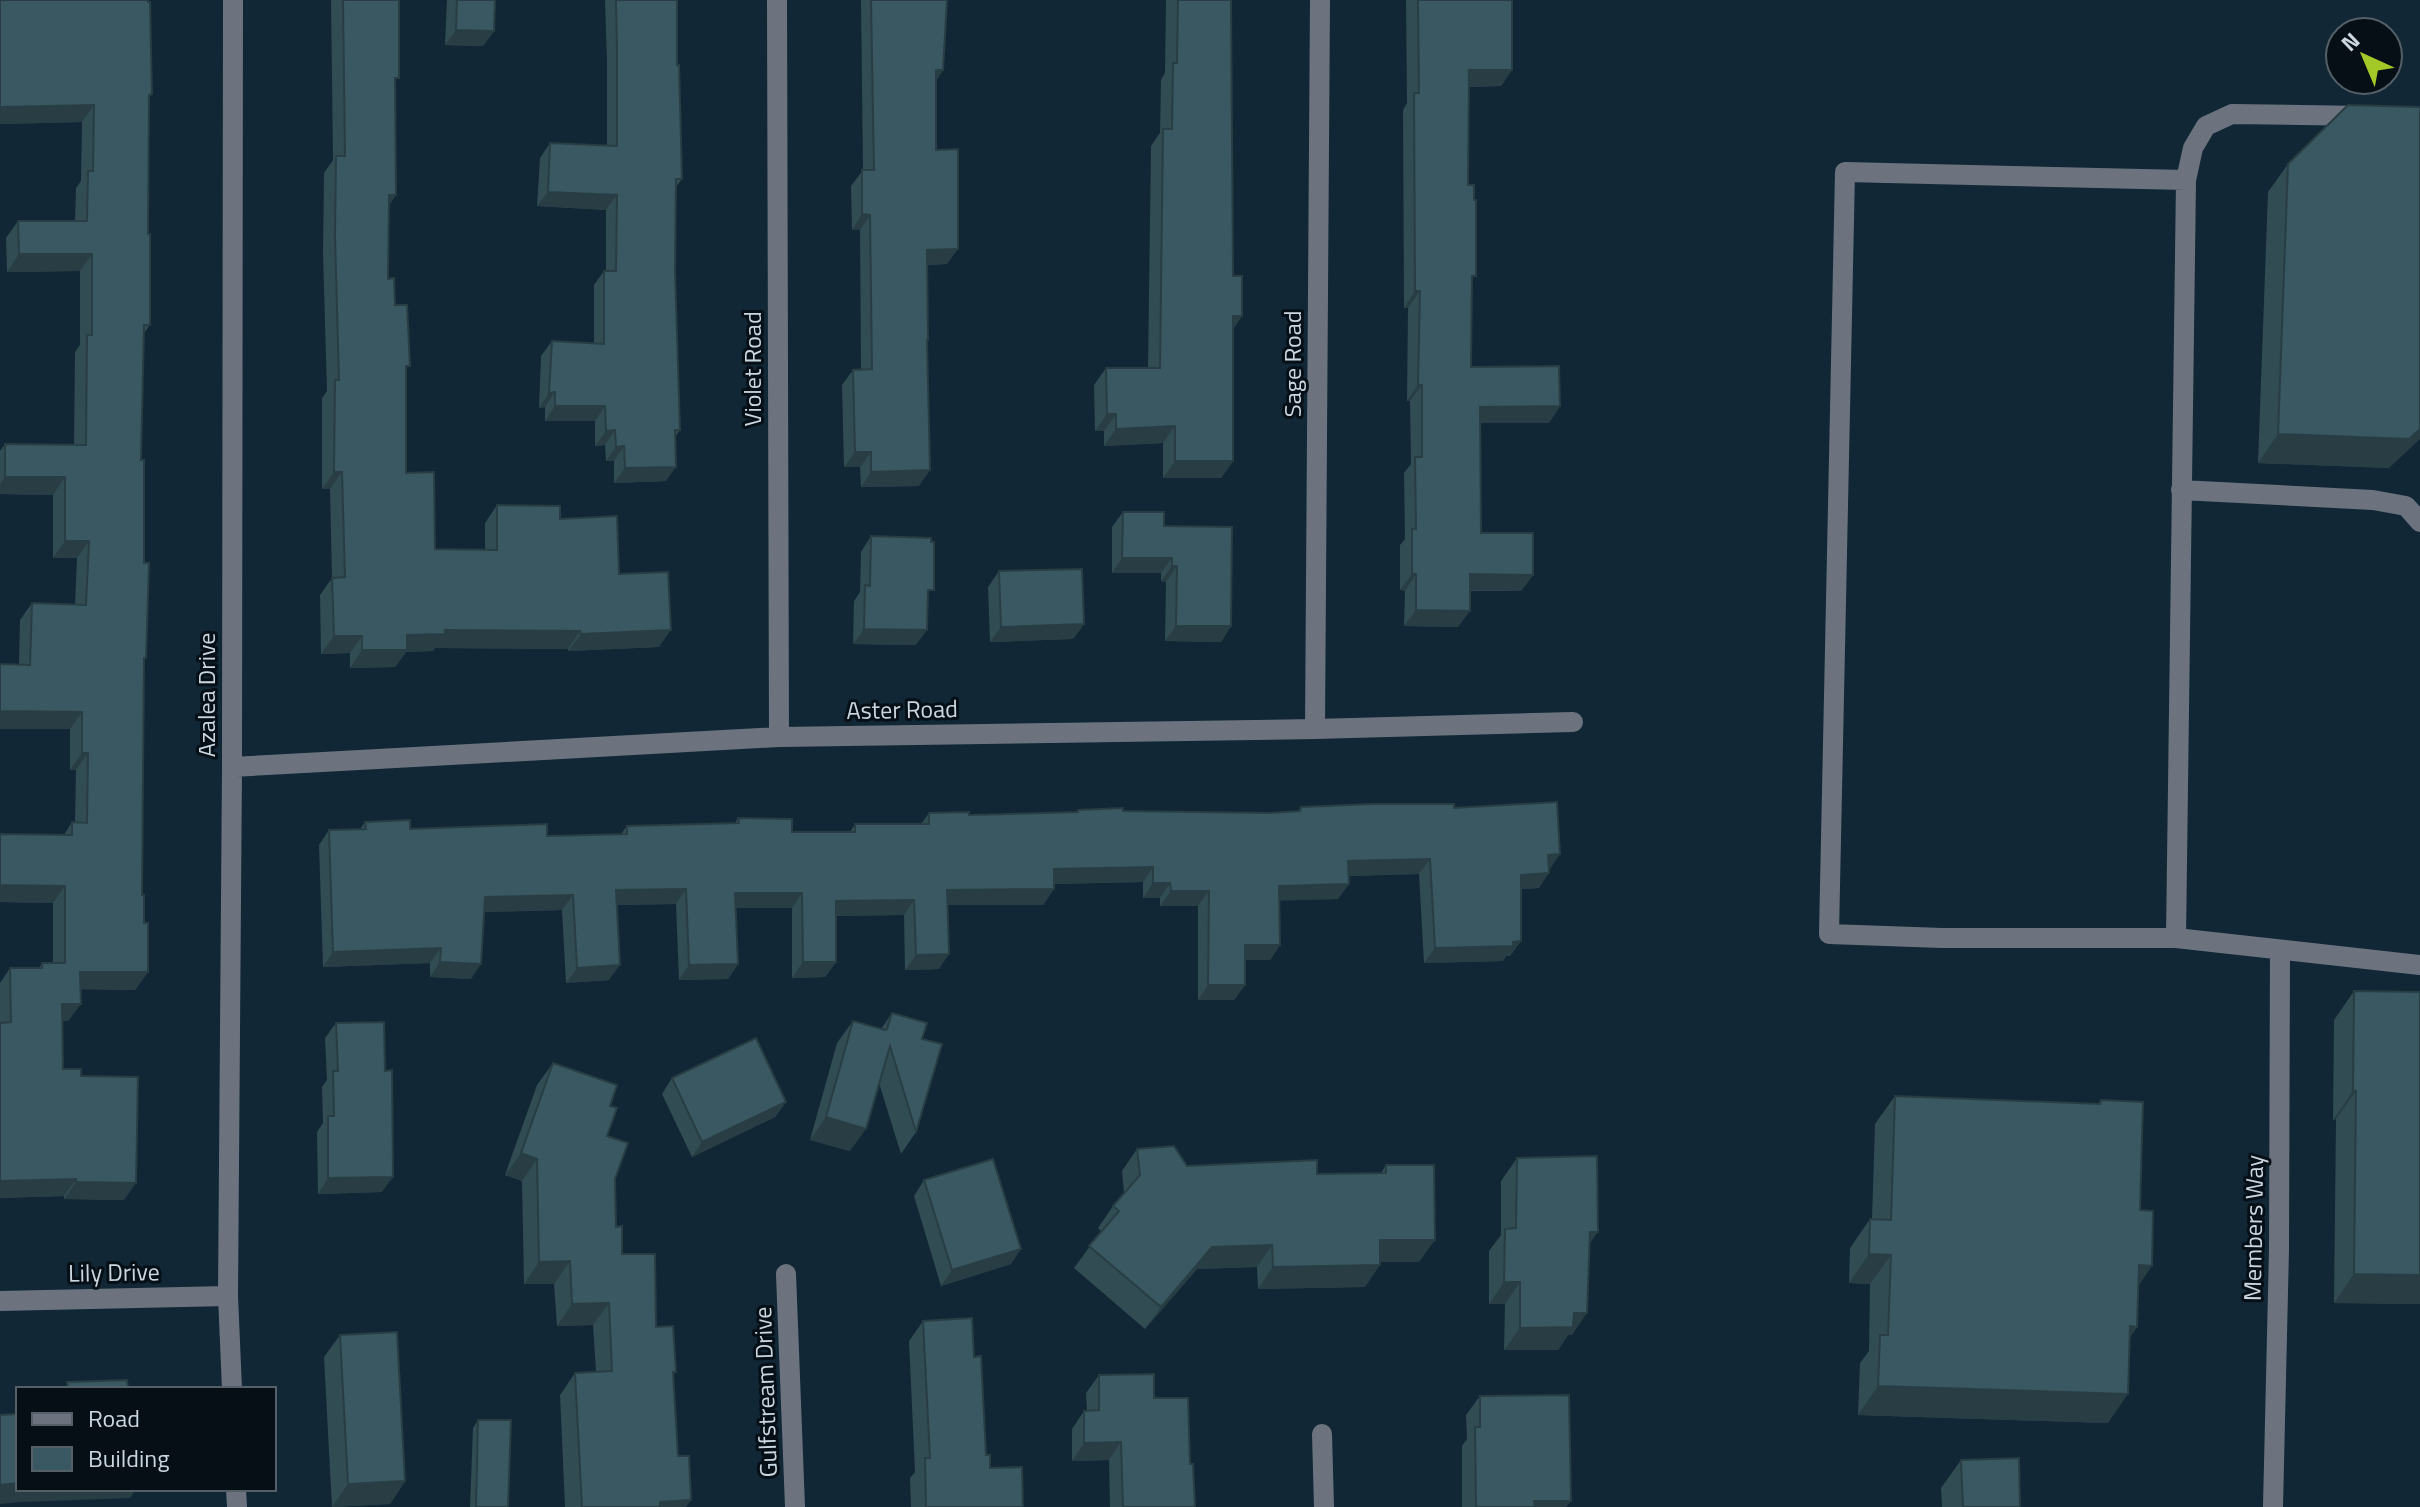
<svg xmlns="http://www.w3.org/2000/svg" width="2420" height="1507" viewBox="0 0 2420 1507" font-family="'Titillium Web',sans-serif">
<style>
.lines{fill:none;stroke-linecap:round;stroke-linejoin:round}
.minor{stroke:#6d737e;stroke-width:20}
.wall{fill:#314c53}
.shaded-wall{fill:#283e44}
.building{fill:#395861;stroke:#283e44;stroke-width:2}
.labels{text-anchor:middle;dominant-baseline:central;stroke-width:6;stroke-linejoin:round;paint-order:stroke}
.street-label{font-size:24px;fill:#cad7e1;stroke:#060f16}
</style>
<rect width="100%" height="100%" fill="#112736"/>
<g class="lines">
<path class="minor" d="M777 0 779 737
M2186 180 2193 148 2206 126 2232 114 2365 116
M2181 490 2373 500 2406 506 2420 522
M1315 729 1320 0
M232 767 779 737 1315 729 1573 722
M2176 938 2186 180 1845 172 1829 934 1942 938H2176L2420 965
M786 1274 795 1507
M0 1301 228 1296
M232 1389 228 1296 232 767 233 0
M1322 1434 1324 1507
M236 1489 237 1507
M2273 1507 2279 1249 2280 950"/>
</g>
<path class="wall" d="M0 0 152 94 149 98 148 234 150 325 144 333 141 460 146 658 144 661 142 895 148 972 135 990 80 989 81 1004 68 1021H62L63 1069 81 1076 124 1200 64 1199V1196L0 1198V983L10 968H39L42 963H53V903L0 902V834L64 835 72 822H75L76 770H70V729H0V664H19L20 620 32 603 75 605 77 558H53V495L0 494V451L5 444 74 445 75 352 80 345V271L7 272 6 238 18 221H75L76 188 81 181 82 122 0 124Z
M331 0H399L395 84 396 195 389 205 388 279 395 305 406 372V473L435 549 485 550V523L497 505 560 519 619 574 659 647 568 651V649L435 648 433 651 406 652 395 667 350 668V653L321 654 320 595 332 578 330 489H322V398L327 391 323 253 324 173 333 160Z
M447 0H495L494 31 483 46 445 45Z
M605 0H677V32L682 179 676 187 675 271 680 430 675 437 666 481 614 483V461H606L605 445 595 446V421H545V407L539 408 541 356 552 341 594 343V285L604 271H606V210L537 206 540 158 550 143 607 146V63Z
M861 0H947L943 70 936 81V150L947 264 927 265 928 340 927 343 919 486 861 487 860 467H844L842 385 853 370 861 369 860 230H852L851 186 863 170Z
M1166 0H1231L1233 276 1242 316 1233 329V461L1221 478H1163V443L1104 446V431H1095L1094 385 1106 368H1148L1151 146 1160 133 1161 80 1165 73Z
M1406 0H1512V70L1501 86 1469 87 1468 185 1472 282 1471 367 1560 406 1549 423H1480L1481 533 1533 575 1521 591H1470L1458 627 1404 626 1405 591 1400 590V545L1405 539 1404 473 1411 464 1410 401H1407L1408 308H1404L1403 110 1407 103Z
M2288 164 2389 468 2258 463 2268 192Z
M1123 512 1164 526 1231 626 1221 642 1165 641 1166 582 1161 581V573H1112V527Z
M871 536 916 645 853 644 854 601 860 592 861 552Z
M999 571 1084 624 1073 639 990 642 988 587Z
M1301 807 1454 808 1560 854 1549 869 1539 888 1521 889V941L1510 956H1506L1503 961 1424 963 1419 874 1349 876 1338 899 1280 900V945L1270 960H1245V985L1234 1000H1198V906H1160V898H1143V882L1054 884V889L1043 905H948L939 969 905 970 904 915 836 916V962L825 977 792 978V908H736L738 964 728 979 679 980 676 904 616 905 609 980 566 983 562 910 484 912 471 979 430 977V963L323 967 319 845 329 830 360 829 365 822 410 829 547 836 621 834 627 826 735 823 738 818 792 832H850L855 824H921L929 813 969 815 1076 812 1078 810 1269 813 1298 811Z
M2354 991 2420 1304 2334 1303 2336 1119 2333 1120 2334 1020Z
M892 1013 922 1039 916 1132 901 1154 879 1083 850 1151 810 1140 837 1043 853 1021 881 1029Z
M336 1023 382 1192 318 1194 317 1132 323 1123 322 1087 327 1080 325 1038Z
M553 1063 610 1106 607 1136 615 1179 616 1227 622 1254 676 1372 673 1375 678 1456 686 1507H565L560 1395 575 1373 596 1372 593 1325 557 1326 554 1284H524L522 1181 505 1175 537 1085Z
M672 1078 786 1102 775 1117 692 1157 662 1094Z
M1895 1096 2098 1104 2101 1100 2140 1210 2137 1327 2130 1337 2108 1423 1858 1415 1860 1363 1869 1351 1870 1284 1849 1283 1850 1248 1870 1219H1872L1875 1124Z
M1137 1149 1187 1166 1317 1174 1381 1173 1386 1165 1419 1262H1380L1365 1287 1258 1289 1257 1267 1197 1269 1145 1329 1074 1268 1101 1231 1098 1228 1113 1206 1124 1193 1122 1171Z
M1517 1158 1590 1244 1572 1335H1568L1558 1350H1504L1505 1304H1489V1251L1501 1235V1181Z
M924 1180 1011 1264 941 1286 914 1196Z
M923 1321 974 1357 986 1455 990 1468 1023 1507H911L910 1478 915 1472 909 1341Z
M340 1335 405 1481 390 1504 332 1507 324 1357Z
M1099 1375 1154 1398 1190 1464 1195 1507H1110L1109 1460 1072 1461V1429L1084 1411H1087L1086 1393Z
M1480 1396 1571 1501 1566 1507H1462V1446L1467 1439 1466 1415Z
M478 1420 508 1507H470L473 1428Z
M1961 1460 2020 1507H1942L1941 1488Z"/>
<path class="shaded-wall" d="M456 30 494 31 483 46 445 45Z
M936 70H943L933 86Z
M1469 70H1512L1501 86 1458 87Z
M94 105 82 122 0 124V107Z
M548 192 617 195 606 210 537 206Z
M389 195H396L384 213Z
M862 214 870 215 860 230H852Z
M958 249 947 264 917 265 927 250Z
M19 254H92L80 271 7 272Z
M1415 291H1420L1408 308H1404Z
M1233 316H1242L1230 333Z
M1418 385H1422L1410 401H1407Z
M555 392 545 407 539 408 549 393Z
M555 406H605L595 421H545Z
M1560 406 1549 423H1469L1480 407Z
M1107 414H1116L1104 431H1095Z
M1175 426 1163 443 1104 446 1116 429Z
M2420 429V439L2389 468 2258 463 2278 434Z
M615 430 605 445 595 446 606 431Z
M624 446 614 461H606L616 447Z
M855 452H871L860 467H844Z
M1175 461H1233L1221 478H1163Z
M676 467 666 481 614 483 625 468Z
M930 470 919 486 861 487 871 472Z
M334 472H342L330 489H322Z
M5 477H65L53 495 0 494V484Z
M65 541H89L77 558H53Z
M1122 558H1172L1161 573H1112Z
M1172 566H1177L1166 582 1161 581Z
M1412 574H1416L1405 591 1400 590Z
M1470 574 1533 575 1521 591 1459 590Z
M1416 610 1470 611 1458 627 1404 626Z
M1084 624 1073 639 990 642 1001 627Z
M1176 626H1231L1221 642 1165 641Z
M864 629 927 630 916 645 853 644Z
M445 630 580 631 568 649 435 648 433 651 406 652 395 667 350 668 362 650 407 635Z
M671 630 659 647 568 651 581 634Z
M334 636H362L350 653 321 654Z
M0 711 82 712 70 729H0Z
M82 753H88L76 770H70Z
M1560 854 1550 869 1538 870 1548 855Z
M1430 859 1419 874 1338 876 1348 861Z
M1153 867 1143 882 1043 884 1054 869Z
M1549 873 1539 888 1510 890 1521 875Z
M1153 883H1170L1160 898H1143Z
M1349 884 1338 899 1269 901 1279 886Z
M0 885 65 886 53 903 0 902Z
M686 889 676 904 605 905 616 890Z
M1054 889 1043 905H936L947 890Z
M1171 891H1209L1198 906H1160Z
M735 893H802L792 908H725Z
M573 895 562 910 474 912 485 897Z
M914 900 904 915 825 916 836 901Z
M1521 941 1510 956H1506L1503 961 1424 963 1435 948Z
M1245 945H1280L1270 960H1234Z
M441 948 430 963 323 967 333 952Z
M949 954 939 969 905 970 916 955Z
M440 962 481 964 471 979 430 977Z
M803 962H836L825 977 792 978Z
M738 964 728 979 679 980 689 965Z
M620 965 609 980 566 983 577 968Z
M80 972H148L135 990 68 989Z
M1208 985H1245L1234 1000H1198Z
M62 1004H81L68 1021H50Z
M2353 1091H2356L2336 1119 2333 1120Z
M786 1102 775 1117 692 1157 702 1142Z
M826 1117 866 1129 850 1151 810 1140Z
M521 1153 537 1159 522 1181 505 1175Z
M393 1177 382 1192 318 1194 328 1178Z
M76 1179 64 1196 0 1198V1181Z
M76 1182 136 1183 124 1200 64 1199Z
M1590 1232H1598L1582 1254Z
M1380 1240H1435L1419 1262H1365Z
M1272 1245 1257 1267 1197 1269 1145 1329 1161 1307 1212 1247Z
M1021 1249 1011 1264 941 1286 952 1270Z
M1869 1254 1891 1255 1870 1284 1849 1283Z
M570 1261 554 1284H524L539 1262Z
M1380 1265 1365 1287 1258 1289 1273 1267Z
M2139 1265 2152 1266 2132 1295Z
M2354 1274 2420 1275V1304L2334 1303Z
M1504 1282H1520L1505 1304H1489Z
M609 1303 593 1325 557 1326 572 1304Z
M1574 1313H1587L1572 1335H1568L1558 1350H1504L1520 1328Z
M2130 1326 2137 1327 2117 1355Z
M1878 1386 2128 1394 2108 1423 1858 1415Z
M1121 1442 1109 1460 1072 1461 1084 1443Z
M405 1481 390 1504 332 1507 348 1484Z
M18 1483V1489H136L130 1498 22 1502 0 1504V1485Z
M691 1500 686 1507H656L660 1502Z
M1534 1501H1571L1566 1507H1530Z"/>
<path class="building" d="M0 0H148V2H150L152 94 149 95 148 234H150V325H144L141 460H144V563H149L146 658H144L142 895H144V923H148V972H80L81 1004H62L63 1069H81V1076L138 1077 136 1183 76 1182V1179L0 1181V1023L11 1022 10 968H42V963H65V886L0 885V834L72 835V822L87 823 88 753H82V712L0 711V664L30 665 32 603 86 605 89 541H65V477H5V444L86 445 87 335H92V254H19L18 221H87L88 171H93L94 105 0 107Z
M343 0H399V78H395L396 195H389L388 279 394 278 395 305H407L410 366H406V473L434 472 435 549 497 550V505L560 506V519L617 516 619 574 668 572 671 630 581 634 580 631 445 630V634L407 635V650H362V636H334L332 578 345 577 342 472H334L335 380H339L335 236 336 156H345Z
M457 0H495L494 31 456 30Z
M616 0H677V65H679L682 179H676L675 271 680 430H675L676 467 625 468 624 446 616 447 615 430 606 431 605 406H555V392L549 393 552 341 604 344V271H616L617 195 548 192 550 143 617 146V49Z
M871 0H947L943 70H936V150L958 149V249L927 250 928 340H927L930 470 871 472V452H855L853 370 872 369 870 215 862 214V170H874Z
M1178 0H1231L1233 276H1242V316H1233V461H1175V426L1116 429V414H1107L1106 368H1160L1163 129H1172L1173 63H1177Z
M1418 0H1512V70H1469L1468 185H1474V200H1476V276H1472L1471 367 1559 366 1560 406 1480 407 1481 533H1533V575L1470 574V611L1416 610V574H1412V529H1416L1415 457H1422V385H1418L1420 291H1415L1414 93H1419Z
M2348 105 2420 107V429L2409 439 2278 434 2288 164Z
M1123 512H1164V526L1232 527 1231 626H1176L1177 566H1172V558H1122Z
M871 536 931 538V542H934V590H928L927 630 864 629 865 585 870 586Z
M1082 569 1084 624 1001 627 999 571Z
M1557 802 1560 854 1548 855 1549 873 1521 875V941L1513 942V946L1435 948 1430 859 1348 861 1349 884 1279 886 1280 945H1245V985H1208L1209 891H1171L1170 883H1153V867L1054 869V889L947 890 949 954 916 955 914 900 836 901V962H803L802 893H735L738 964 689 965 686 889 616 890 620 965 577 968 573 895 485 897 481 964 440 962 441 948 333 952 329 830 366 829 365 822 410 820V829L547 824V836L627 834V826L739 823 738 818 792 819V832H855V824H929V813L969 812V815L1078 812V810L1123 808V811L1269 813 1300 811 1301 807 1372 804H1454V808Z
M2354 991 2420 992V1275L2354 1274 2356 1091H2353Z
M892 1013 927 1023 922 1039 942 1044 916 1132 890 1046 866 1129 826 1117 853 1021 885 1030 887 1029Z
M384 1022 385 1071 392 1070 393 1177 328 1178V1116H334L333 1071H338L336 1023Z
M756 1038 786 1102 702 1142 672 1078Z
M553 1063 617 1085 610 1106 617 1108 607 1136 628 1143 615 1179 616 1227 622 1226V1254H655L656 1327 673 1326 676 1372H673L678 1456H689L691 1500 660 1502V1507H582L575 1373 612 1371 609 1303 572 1304 570 1261 539 1262 537 1159 521 1153Z
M1895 1096 2100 1104 2101 1100 2143 1102 2140 1210 2153 1211 2152 1266 2139 1265 2137 1327 2130 1326 2128 1394 1878 1386 1880 1335H1888L1891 1255 1869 1254 1870 1219 1891 1220Z
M1174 1146 1187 1166 1317 1160V1174L1386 1173V1165H1434L1435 1240H1380V1265L1273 1267 1272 1245 1212 1247 1161 1307 1089 1246 1119 1211 1113 1206 1140 1175 1137 1149Z
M1597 1156 1598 1232H1590L1587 1313H1574L1573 1327 1520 1328V1282H1504L1505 1229 1516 1228 1517 1158Z
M993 1159 1021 1249 952 1270 924 1180Z
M972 1318 974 1357 981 1356 986 1455H990V1468L1022 1467 1023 1507H926L925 1458H930L923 1321Z
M397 1332 405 1481 348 1484 340 1335Z
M1154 1374V1398H1188L1190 1464H1193L1195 1507H1123L1121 1442 1084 1443V1411L1099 1410V1375Z
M127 1380 128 1389H68L67 1382Z
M1569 1395 1571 1501H1534L1535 1507H1476L1475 1427H1480V1396Z
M18 1414V1483L0 1485V1415Z
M478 1420H511L508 1507H476Z
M2019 1458 2020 1507H1963L1961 1460Z"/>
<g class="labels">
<g class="street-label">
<text transform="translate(1292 364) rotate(-90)">Sage Road</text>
<text transform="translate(752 369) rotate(-90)">Violet Road</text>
<text transform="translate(206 695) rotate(-90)">Azalea Drive</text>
<text transform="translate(902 709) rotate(-1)">Aster Road</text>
<text transform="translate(2253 1228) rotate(-89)">Members Way</text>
<text transform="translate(114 1272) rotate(-1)">Lily Drive</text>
<text transform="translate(765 1392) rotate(-92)">Gulfstream Drive</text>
</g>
</g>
<rect x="16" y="1387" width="260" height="104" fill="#060f16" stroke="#545f67" stroke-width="2"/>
<rect x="32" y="1413" width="40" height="12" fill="#6d737e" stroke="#545f67" stroke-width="2"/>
<text x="88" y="1427" font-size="24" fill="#cad7e1">Road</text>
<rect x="32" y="1447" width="40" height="24" fill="#395861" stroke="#545f67" stroke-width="2"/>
<text x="88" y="1467" font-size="24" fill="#cad7e1">Building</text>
<g transform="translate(2364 56) rotate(316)"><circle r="38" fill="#060f16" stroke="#545f67" stroke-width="2"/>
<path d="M0-6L14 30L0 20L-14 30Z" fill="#a2c928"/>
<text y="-12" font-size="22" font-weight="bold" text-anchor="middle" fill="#cad7e1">N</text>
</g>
</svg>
